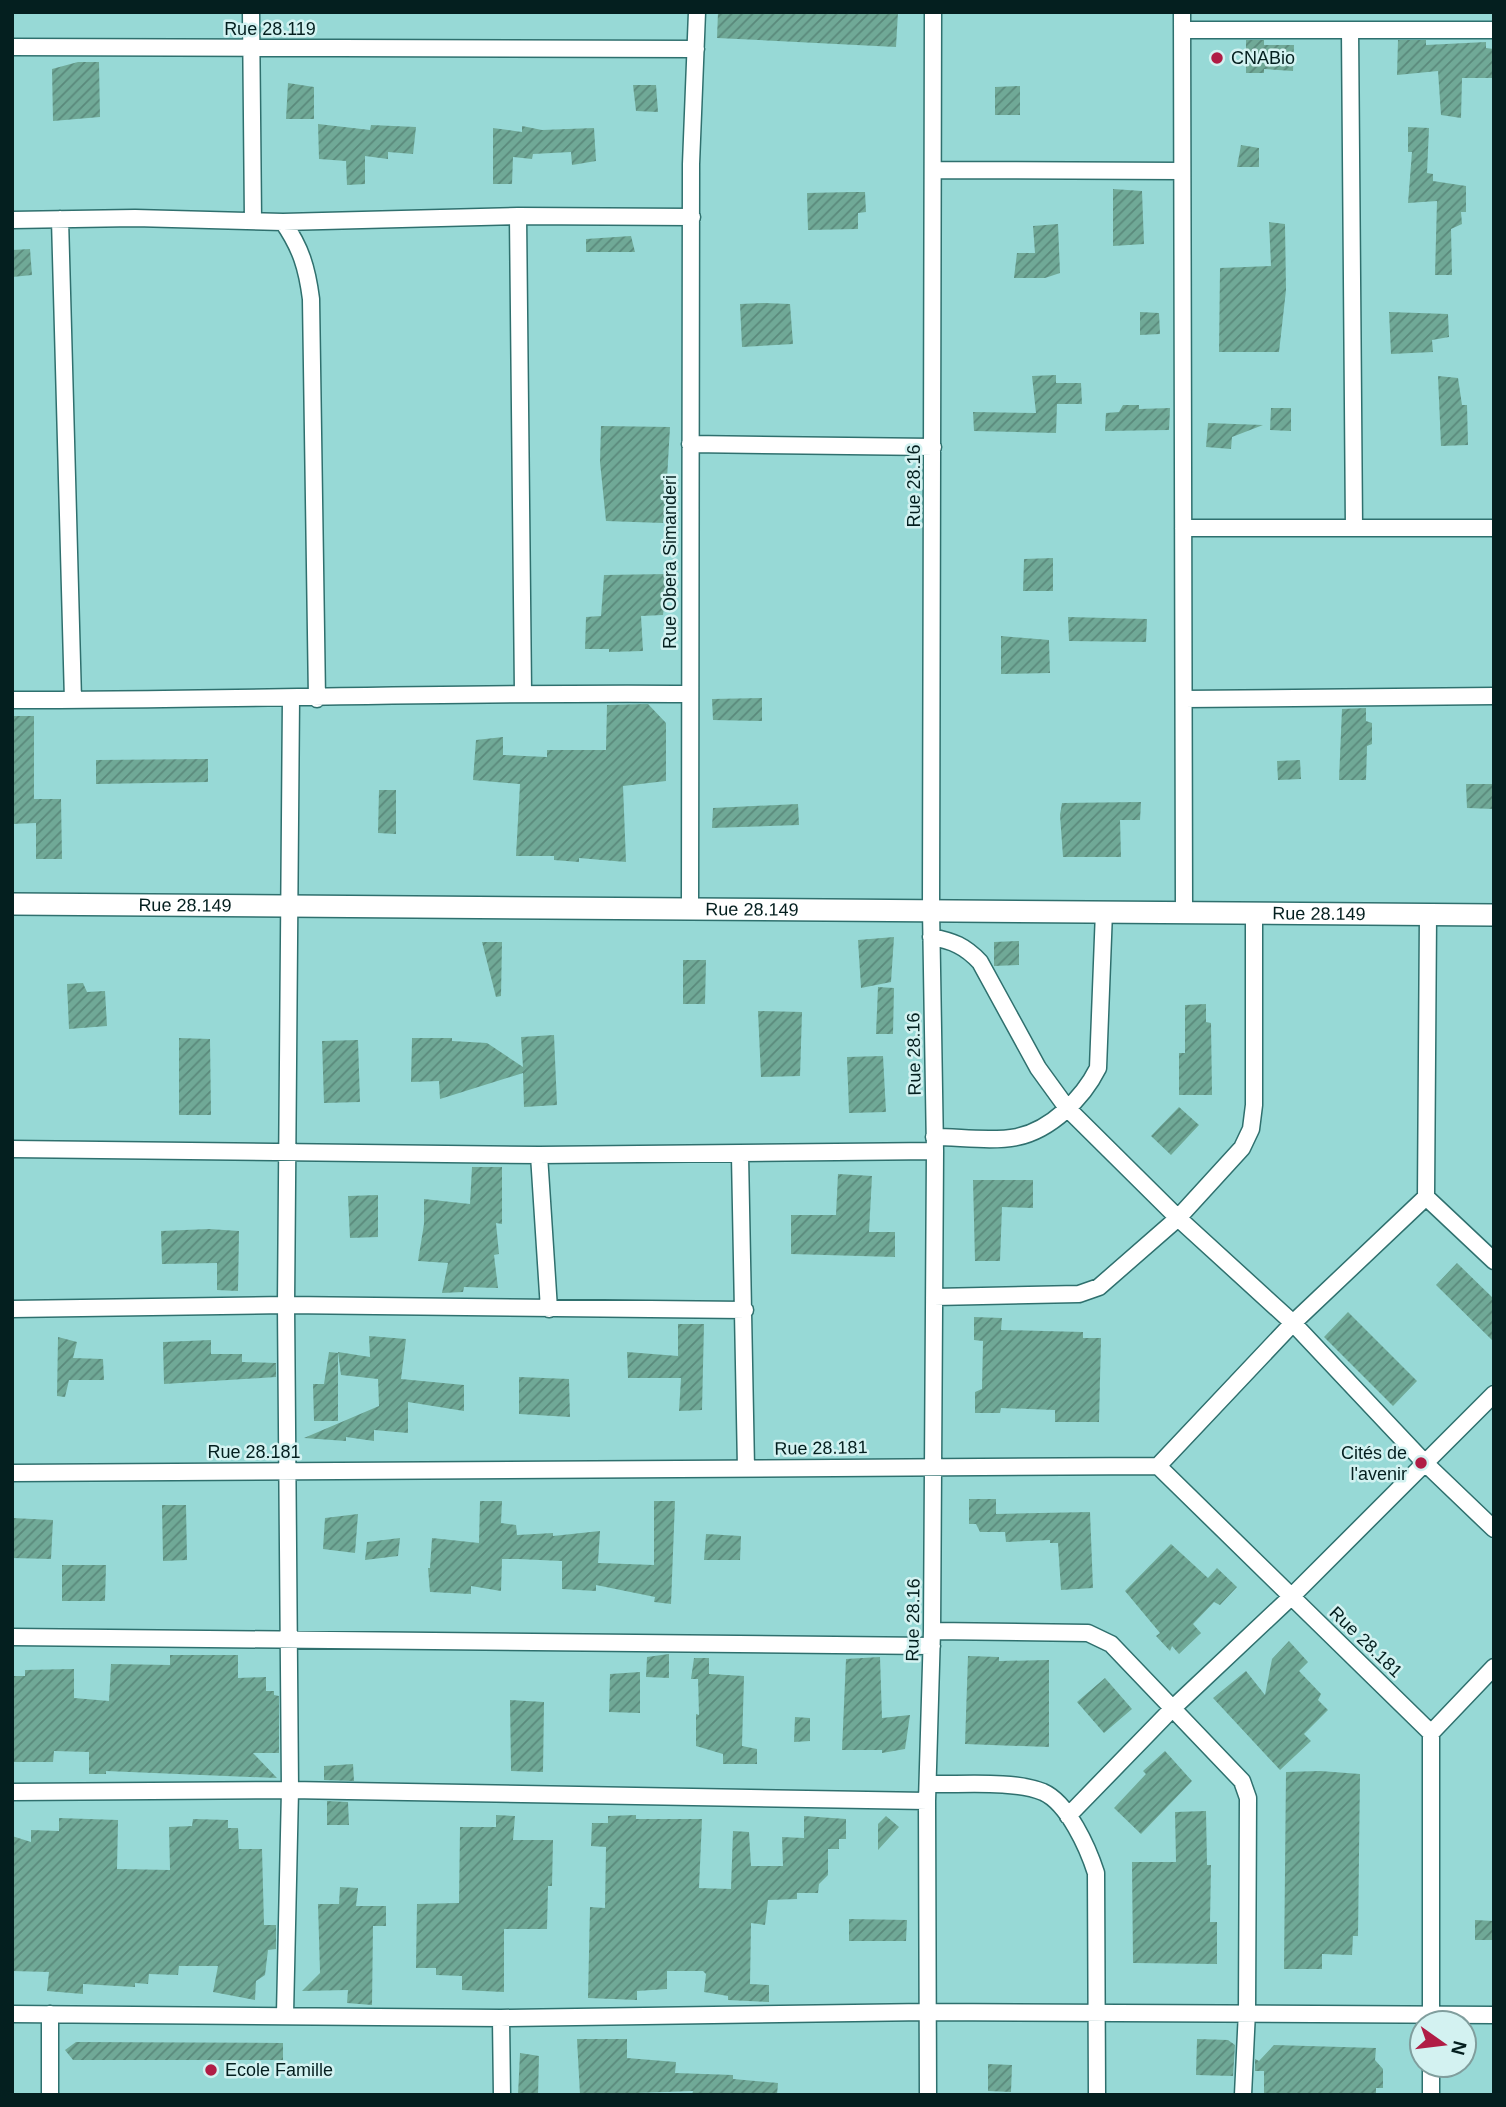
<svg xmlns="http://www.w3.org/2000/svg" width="1506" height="2107" viewBox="0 0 1506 2107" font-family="Arial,sans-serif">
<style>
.building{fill:url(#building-hatch)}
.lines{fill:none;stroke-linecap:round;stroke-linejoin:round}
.minor-casing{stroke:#2f706e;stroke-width:19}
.tertiary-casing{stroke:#2f706e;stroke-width:24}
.minor{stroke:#fff;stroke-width:16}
.tertiary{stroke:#fff;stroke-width:21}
.poi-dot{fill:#b01d45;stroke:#d3f2f1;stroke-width:2.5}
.labels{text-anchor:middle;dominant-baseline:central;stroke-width:5;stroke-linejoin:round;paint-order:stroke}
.street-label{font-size:18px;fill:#041f1f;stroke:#d3f2f1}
.poi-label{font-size:18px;fill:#041f1f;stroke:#d3f2f1;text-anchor:start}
</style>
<defs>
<pattern id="building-hatch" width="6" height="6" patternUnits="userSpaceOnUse" patternTransform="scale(1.75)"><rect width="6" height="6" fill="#70a997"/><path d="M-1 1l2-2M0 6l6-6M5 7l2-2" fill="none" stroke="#5a897b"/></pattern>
</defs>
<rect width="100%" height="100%" fill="#97d9d6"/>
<path class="building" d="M718 12H898L896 47 717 38Z
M1246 40H1264V45H1294L1293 71 1264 69V73H1246Z
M1398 40H1426V45L1486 42V48L1494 49V78H1462L1461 118 1441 115 1438 71 1397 75Z
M78 62H99L100 117 53 121 52 69Z
M288 83 314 87V119H286Z
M633 85H656L658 112 636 111Z
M1020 86V115H995V87Z
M318 124 370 130 371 125 416 127 413 154 388 152V159L365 156V184L347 185 346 161 319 159Z
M522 126 542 130 594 128 596 161 572 165 571 152 533 154 532 159 513 157 512 184H493V128L522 132Z
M1408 127 1429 128 1427 173 1433 174V181L1466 186V212H1461L1462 224 1451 229 1452 275H1435L1437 201 1408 203 1412 152H1408Z
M1241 145 1259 148V167H1237Z
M1113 189 1142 191 1144 244 1113 246Z
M853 192H865L866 212 858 213V229L808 230 807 193Z
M1269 222 1285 224 1286 290 1279 352H1219L1220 268 1271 266Z
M1058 224 1060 273 1045 278H1014L1017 253H1035L1033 226Z
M631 236 635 252H586V239Z
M30 249 32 275 12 277V250Z
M764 303 790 304 793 344 742 347 740 304Z
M1140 312 1159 313 1160 334 1140 335Z
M1389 312 1448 314 1449 337 1432 340 1433 352 1391 354Z
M1056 375V383H1081L1082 404H1057L1056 433 974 431 973 412 1036 413 1032 376Z
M1438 376 1458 378 1462 405H1467L1468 445 1441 446Z
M1123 405H1139V409L1170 408 1169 430 1105 431 1106 413 1119 412Z
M1271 408H1291V431L1270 430Z
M1208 423 1263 425 1232 437 1231 449 1206 447Z
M601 426 670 427 667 479 670 478 663 523 606 521 600 462Z
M1053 558V591H1023L1024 559Z
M668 574 663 615 641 616 643 651 609 652V649H585L586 617 601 616 604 575Z
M1068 617 1147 619 1146 642 1069 641Z
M1001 636 1049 640 1050 673 1001 674Z
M762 698V721L713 720 712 699Z
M648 704 666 723V781L623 786 626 862 579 858V862L554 860V856H516L520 784 473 780 476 740 503 737V755L547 757V750H606L607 705Z
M1366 708V721L1372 723V744L1367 746 1366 780H1339L1342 709Z
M12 716H34V799H61L62 859H36V823L12 824Z
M208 759V782L96 784V760Z
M1300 760 1301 779 1278 780 1277 761Z
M1466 784H1494V809L1467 808Z
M379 790H396V834L378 833Z
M1141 802 1140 820H1120L1121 857H1063L1060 815 1062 803Z
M798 804 799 825 712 828 713 808Z
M894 937 891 982 861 988 858 940Z
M1019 941V965L994 966V942Z
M482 942H502L501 996 496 997Z
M683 960H706L705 1004H683Z
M83 983 87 992 105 991 107 1026 69 1029 67 984Z
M878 987 894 988 893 1034H876Z
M1206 1004V1022L1211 1023 1212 1095H1179V1053H1185V1005Z
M758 1011 802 1012 800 1076 761 1077Z
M554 1035 557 1105 524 1107 523 1073 440 1099 439 1081 411 1082 412 1038H452V1041L487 1043 523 1067 521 1037Z
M179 1038 210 1039 211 1115H179Z
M358 1040 360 1102 324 1103 322 1041Z
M883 1056 886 1112 849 1113 847 1057Z
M1179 1107 1199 1125 1171 1155 1151 1136Z
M472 1167H502V1224L496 1223 499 1254 494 1255 498 1288 464 1287 463 1292 442 1293 448 1263 418 1261 424 1224V1199L470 1204Z
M838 1174 872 1176 869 1232H895V1257L791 1254V1215H836Z
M973 1180H1033V1208L1002 1207 1000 1261H975Z
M378 1195V1237L350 1238 348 1196Z
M209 1229 239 1231 238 1291 217 1290V1263L162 1264 161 1231Z
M1457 1263 1494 1299V1342L1436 1285Z
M1348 1312 1417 1381 1393 1406 1324 1337Z
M974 1317 1002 1318 1001 1330 1083 1332V1338H1101L1099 1422H1055V1410L1001 1408 1000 1413H975V1392L982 1389 983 1341 974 1340Z
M678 1324H704L702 1410 679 1411 681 1378H628L627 1352 678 1356Z
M369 1336 406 1339 401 1379 464 1385V1411L408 1402V1433L374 1430V1441L346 1437V1441L304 1438 379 1406 378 1379 341 1375 338 1352 370 1357Z
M58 1337 77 1342 73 1358 103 1359 104 1380H69L65 1397 57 1396Z
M211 1340V1354H242V1362L276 1363V1377L164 1384 163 1342Z
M329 1352 338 1353V1421H314L313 1384H324Z
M519 1377 569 1379 570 1417 519 1414Z
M969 1499H996V1514L1090 1512 1093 1588 1061 1590 1058 1543H1050V1540L1006 1542 1005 1532H980L976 1524H969Z
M480 1501H502L501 1523 516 1525 517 1535 553 1533V1536L600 1531 598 1563 654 1565V1501H675L671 1604 654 1602 655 1597 596 1585V1591L562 1589V1561L518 1559H502L501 1591 471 1586V1594L430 1592 428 1568H430L432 1538 479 1543Z
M162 1505H186L187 1560 163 1561Z
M358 1514 355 1553 323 1549 325 1518Z
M12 1518 53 1520 51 1559 12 1558Z
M706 1534 741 1536 740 1560H704Z
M400 1538 398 1556 365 1560 367 1542Z
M1171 1544 1208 1578 1217 1568 1237 1587 1220 1605 1214 1602 1193 1624 1201 1633 1179 1654 1172 1646 1170 1651 1156 1636 1160 1633 1125 1591Z
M62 1565H106L105 1601H62Z
M1289 1641 1308 1662 1299 1671 1321 1694 1318 1700 1328 1710 1304 1734 1311 1741 1280 1770 1213 1698 1246 1671 1265 1695 1272 1659Z
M669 1654V1678L646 1677 647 1657Z
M170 1655H238V1678L266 1677V1691H274V1695L279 1696V1753H253L277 1778 106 1771V1774H89V1752L54 1751 53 1762H12V1676H25V1670L74 1669V1698L109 1701 111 1664 170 1665Z
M968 1656 999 1657V1661L1049 1660V1747L965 1744Z
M880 1657 882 1718 910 1715 905 1749 882 1753V1750H842L846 1659Z
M694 1658H709V1674L744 1676 742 1746 757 1749V1764H723V1754L696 1746V1714L699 1715 698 1679H691Z
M640 1672V1713L609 1712 610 1674Z
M1105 1678 1132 1709 1104 1733 1077 1702Z
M510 1700 544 1702 543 1772 511 1771Z
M795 1717 810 1718V1741L794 1742Z
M1165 1751 1192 1781 1141 1834 1114 1808 1146 1774 1143 1771Z
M353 1764 354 1781 324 1780V1766Z
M1320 1771 1360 1774 1358 1936H1353L1352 1955 1322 1954V1969H1284L1286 1772Z
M327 1801 348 1802 349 1825H327Z
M1206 1811 1207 1865H1211L1210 1922H1217V1964L1133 1963 1132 1862H1176L1175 1812Z
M496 1815 515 1816 513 1840H553L552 1886H548L547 1929H504V1992L462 1990V1976L436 1975V1968H416L417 1904 459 1903 460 1827H496Z
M636 1815V1819H702L699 1888 731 1889 733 1831 749 1832 751 1866H783L782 1837 804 1838V1816L846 1819V1839H839V1849H828V1875L819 1884 818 1893H797V1899L768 1900 765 1925 751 1923 750 1984 769 1985V2002L728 2000V1996L704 1992 706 1974 703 1971H667V1989L637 1991V2000L588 1998 590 1907 605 1908 606 1847 591 1846 592 1823H608V1816Z
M886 1816 899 1827 878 1850V1824Z
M59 1818 118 1820 117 1869 170 1870 169 1827 192 1826 193 1819 228 1820V1828H238L239 1849H262L264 1925H276V1949L268 1950 265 1975 256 1981 255 2000 213 1992 218 1966H179L178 1975 149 1974 148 1984 135 1983V1987L83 1984V1994L47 1991 49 1972 12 1971V1836L31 1842V1830L59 1831Z
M340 1887 358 1888 356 1906H386V1926H373L372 2005 347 2003 348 1990 302 1991 320 1973 318 1904H339Z
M849 1919 907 1920 906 1941H849Z
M1475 1920 1494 1921V1940H1475Z
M577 2039H627V2058L676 2062 675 2073 733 2075V2079L778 2083 777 2095H692L693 2091 580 2095Z
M1197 2039 1228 2040 1235 2045 1233 2076 1196 2075Z
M76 2042 283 2043V2060H73L65 2050Z
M1274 2045 1376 2048 1375 2060 1383 2069V2088H1376V2095H1264V2071H1255V2059L1259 2061Z
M520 2053 539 2056 538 2095H518Z
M988 2064 1012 2065 1011 2092 988 2091Z"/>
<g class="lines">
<defs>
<path id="minor" d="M251 12 253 221
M1182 12 1184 911
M1182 30H1494
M1350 30 1354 528
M12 47 696 49
M934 170 1182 171
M518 216 523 693
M60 219 73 700
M12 220 135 218 283 222 518 216 692 217
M283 222C301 248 307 268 311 299L317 699
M690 444 933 447
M1183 528H1494
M1184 699 1494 696
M12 700C238 700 463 692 688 694
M690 908 691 164 697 12
M931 937C953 941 965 946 980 962L1038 1068 1067 1108 1178 1218 1293 1323 1424 1462 1494 1529
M934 1137C960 1137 991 1142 1017 1137 1051 1130 1083 1098 1098 1068L1104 911
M12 1149 539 1155 935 1151
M539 1155 549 1309
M740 1155 746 1468
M1426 1197 1494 1261
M934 1297 1079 1294 1099 1287 1178 1218 1242 1148 1251 1129 1254 1105V913
M12 1309 286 1305 745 1310
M1158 1466 1293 1323 1426 1197 1428 915
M12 1473 1158 1466 1431 1733
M932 1631 1088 1633 1111 1644 1242 1781 1248 1798 1247 2011 1243 2095
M12 1637 932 1646
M1431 1733V2023
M1431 1733 1494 1667
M928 1784C960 1785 1014 1780 1043 1792 1068 1803 1088 1848 1096 1873L1097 2095
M12 1792 290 1790 927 1801
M1068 1816 1173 1708 1292 1596 1494 1394
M12 2014 501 2018 927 2012 1494 2015
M50 2014V2095
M285 2014 290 1790 286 1305 291 698
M501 2018 502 2095
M928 2095 927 1801 932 1631 935 1151 931 909 933 12
M1431 2095V2065"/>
<g id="tertiary">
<path id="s1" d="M12 904 1494 915"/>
</g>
</defs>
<use href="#minor" class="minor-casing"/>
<use href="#tertiary" class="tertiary-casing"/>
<use href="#minor" class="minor"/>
<use href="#tertiary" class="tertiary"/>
</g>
<g class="poi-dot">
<circle cx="1217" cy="58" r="7"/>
<circle cx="1421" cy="1463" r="7"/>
<circle cx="211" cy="2070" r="7"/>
</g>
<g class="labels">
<g class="street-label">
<text x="270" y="29">Rue 28.119</text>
<text transform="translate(914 486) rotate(-90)">Rue 28.16</text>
<text transform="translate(670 562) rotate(-90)">Rue Obera Simanderi</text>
<text stroke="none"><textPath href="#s1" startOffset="173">Rue 28.149</textPath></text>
<text stroke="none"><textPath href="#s1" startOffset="740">Rue 28.149</textPath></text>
<text stroke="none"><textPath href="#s1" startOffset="1307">Rue 28.149</textPath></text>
<text transform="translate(914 1054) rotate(-91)">Rue 28.16</text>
<text transform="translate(821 1448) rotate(-1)">Rue 28.181</text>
<text x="254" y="1452">Rue 28.181</text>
<text transform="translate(913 1620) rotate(-89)">Rue 28.16</text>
<text transform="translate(1366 1642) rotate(44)">Rue 28.181</text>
</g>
<g class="poi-label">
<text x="1231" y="58">CNABio</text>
<text x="1407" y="1453" text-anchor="end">Cités de<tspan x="1407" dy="21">l'avenir</tspan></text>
<text x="225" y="2070">Ecole Famille</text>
</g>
</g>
<rect width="1506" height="2107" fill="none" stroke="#041f1f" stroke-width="28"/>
<g transform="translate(1443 2044) rotate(104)"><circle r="33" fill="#d3f2f1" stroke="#809e9d" stroke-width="2"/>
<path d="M0-5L12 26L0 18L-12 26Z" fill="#b01d45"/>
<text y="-10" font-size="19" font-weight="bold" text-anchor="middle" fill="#041f1f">N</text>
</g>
</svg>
